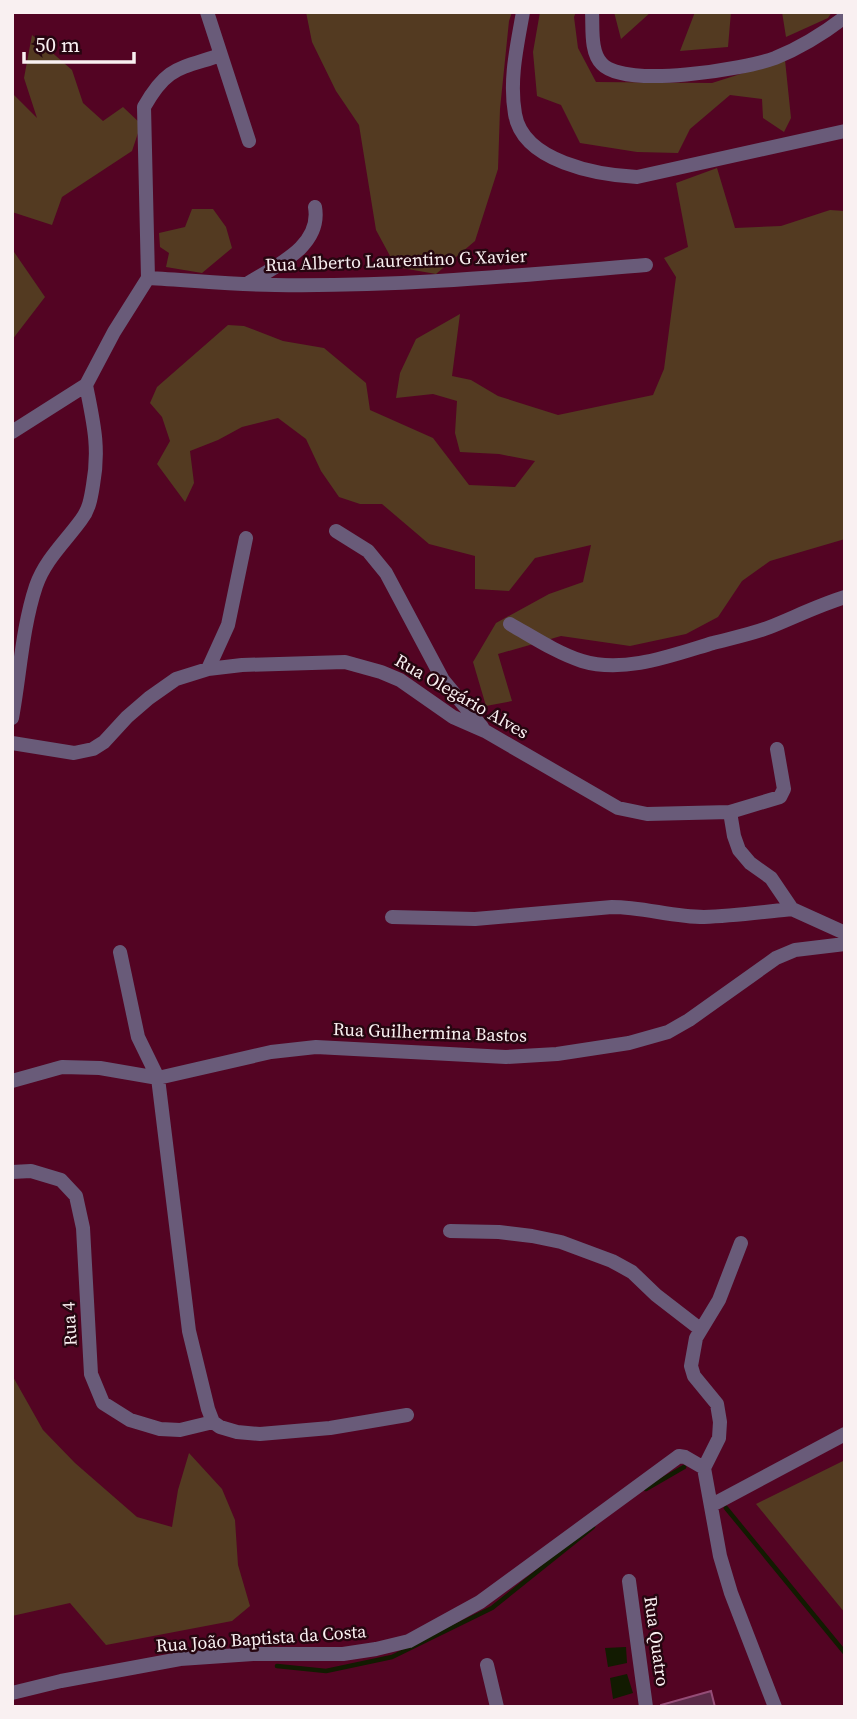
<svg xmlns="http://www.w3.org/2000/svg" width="857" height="1719" viewBox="0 0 857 1719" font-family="'Source Serif 4',serif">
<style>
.green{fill:#533a21}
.water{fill:#121b01}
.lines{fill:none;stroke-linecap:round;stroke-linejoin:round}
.stream{stroke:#121b01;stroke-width:4.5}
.building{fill:#5b2b48;stroke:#954d77;stroke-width:2}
.minor{stroke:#695b79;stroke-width:14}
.labels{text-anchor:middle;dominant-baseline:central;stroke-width:5;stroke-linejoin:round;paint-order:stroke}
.street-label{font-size:18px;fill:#f9f0f1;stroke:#260610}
</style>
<rect width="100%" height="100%" fill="#530423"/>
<path class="green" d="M306 12H512L509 21 500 109 498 169 475 241 436 274 396 267 376 230 359 125 336 91 312 42Z
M540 12H576L574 17 578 48 596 82 712 83 785 60 791 118 784 132 763 118 762 99 730 95 690 129 678 153 637 152 580 143 561 105 537 96 533 52Z
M614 12H651L621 39Z
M695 12H731L728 47 680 51Z
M782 12H832L828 18 786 37Z
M32 35 72 70 83 103 103 121 123 107 141 124 132 151 62 197 52 225 12 212V93L37 118 24 78Z
M717 168 735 228 781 226 830 210 845 211V539L770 561 742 581 718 617 686 634 630 646 561 636 498 654 512 701 486 706 473 662 496 623 549 594 583 582 591 545 535 558 509 591 475 589V556L429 544 382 504H360L339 497 321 471 306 439 278 418 242 427 218 440 190 451 194 483 185 502 157 464 170 441 162 417 150 403 157 387 228 325 244 326 283 341 324 348 366 383 370 410 433 438 469 485 515 487 535 461 499 454 460 452 455 433 457 401 433 394 396 398 400 373 416 339 460 314 452 376 471 380 498 396 558 415 653 395 664 369 676 277 664 258 688 247 676 183Z
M192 209H213L226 227 232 248 202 273 166 267 169 253 160 247 159 233 185 227Z
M12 249 45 297 12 340Z
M12 1375 43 1430 75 1463 137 1517 172 1527 178 1490 189 1453 222 1489 235 1520 238 1565 250 1606 232 1621 106 1645 70 1603 12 1616Z
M845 1460V1613L756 1504Z"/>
<path class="water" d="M626 1647 627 1663 608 1667 605 1648Z
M627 1674 633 1693 613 1699 610 1678Z"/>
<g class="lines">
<path class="stream" d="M646 1489 684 1467
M726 1508 845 1653
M277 1666 326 1671 392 1657 492 1608 593 1527"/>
</g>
<path class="building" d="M711 1691 715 1707H661V1705Z"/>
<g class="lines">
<path class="minor" d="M523 12C517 46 509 80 515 114 523 162 598 175 637 177L845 131
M592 12C593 28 590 52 602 64 626 89 745 69 775 58 800 48 824 33 845 17
M221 55 249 141
M148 278C190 280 233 285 275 285 399 287 523 275 646 265
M247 284C275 266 322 247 315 207
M86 385 114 332 148 278 144 107C167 66 179 69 221 55L207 12
M12 432 86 385C93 421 100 447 93 485 91 498 89 510 81 520 65 542 45 560 36 586 22 628 20 675 12 718
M336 531 368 551 386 573 443 680 482 727
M510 624C533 637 557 653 582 661 624 674 673 655 713 643 732 638 752 634 770 627 795 617 819 605 845 597
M208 669 228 625 246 538
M12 743 74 753 93 749 104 742 127 717 149 698 176 679 208 669 242 665 345 662 381 672 400 680 453 717 485 731 618 808 647 814 730 812 734 836 739 850 750 863 771 878 792 909 845 933
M730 812 780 797 784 789 777 749
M392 917 475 919 612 907C643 907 673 917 704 917 733 916 763 912 792 909
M120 952 138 1037 158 1078 189 1331 208 1409 213 1422 220 1427 237 1432 260 1434 330 1428 407 1415
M12 1081 62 1067 100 1068 158 1078 271 1052 316 1047 506 1057 557 1054 629 1043 668 1032 689 1020 776 958 795 950 845 944
M12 1172 31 1171 61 1180 76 1196 83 1228 91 1374 103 1403 130 1420 160 1429 180 1430 213 1422
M450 1231 499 1232 532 1236 561 1242 612 1261 632 1272 656 1295 700 1329
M741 1243 719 1300 696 1338 691 1366 694 1376 717 1404 720 1422 719 1438 704 1468 720 1556 731 1593 775 1707
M712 1505 845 1434
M629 1581 646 1707
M487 1665 497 1707
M12 1693 61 1681 180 1659 253 1654H343L376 1649 409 1641 480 1602 679 1456 685 1457 704 1468"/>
</g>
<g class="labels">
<g class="street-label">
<text transform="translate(396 260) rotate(-2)">Rua Alberto Laurentino G Xavier</text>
<text transform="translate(462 696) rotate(30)">Rua Olegário Alves</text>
<text transform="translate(430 1032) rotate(2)">Rua Guilhermina Bastos</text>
<text transform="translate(69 1324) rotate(-93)">Rua 4</text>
<text transform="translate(261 1638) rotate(-4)">Rua João Baptista da Costa</text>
<text transform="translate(657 1641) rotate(82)">Rua Quatro</text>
</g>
</g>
<rect width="857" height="1719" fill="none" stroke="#f9f0f1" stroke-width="28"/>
<path d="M24 52v10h110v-10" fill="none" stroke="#f9f0f1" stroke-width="3.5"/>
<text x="35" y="52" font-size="21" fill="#f9f0f1" stroke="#260610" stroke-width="5" paint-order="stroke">50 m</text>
</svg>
